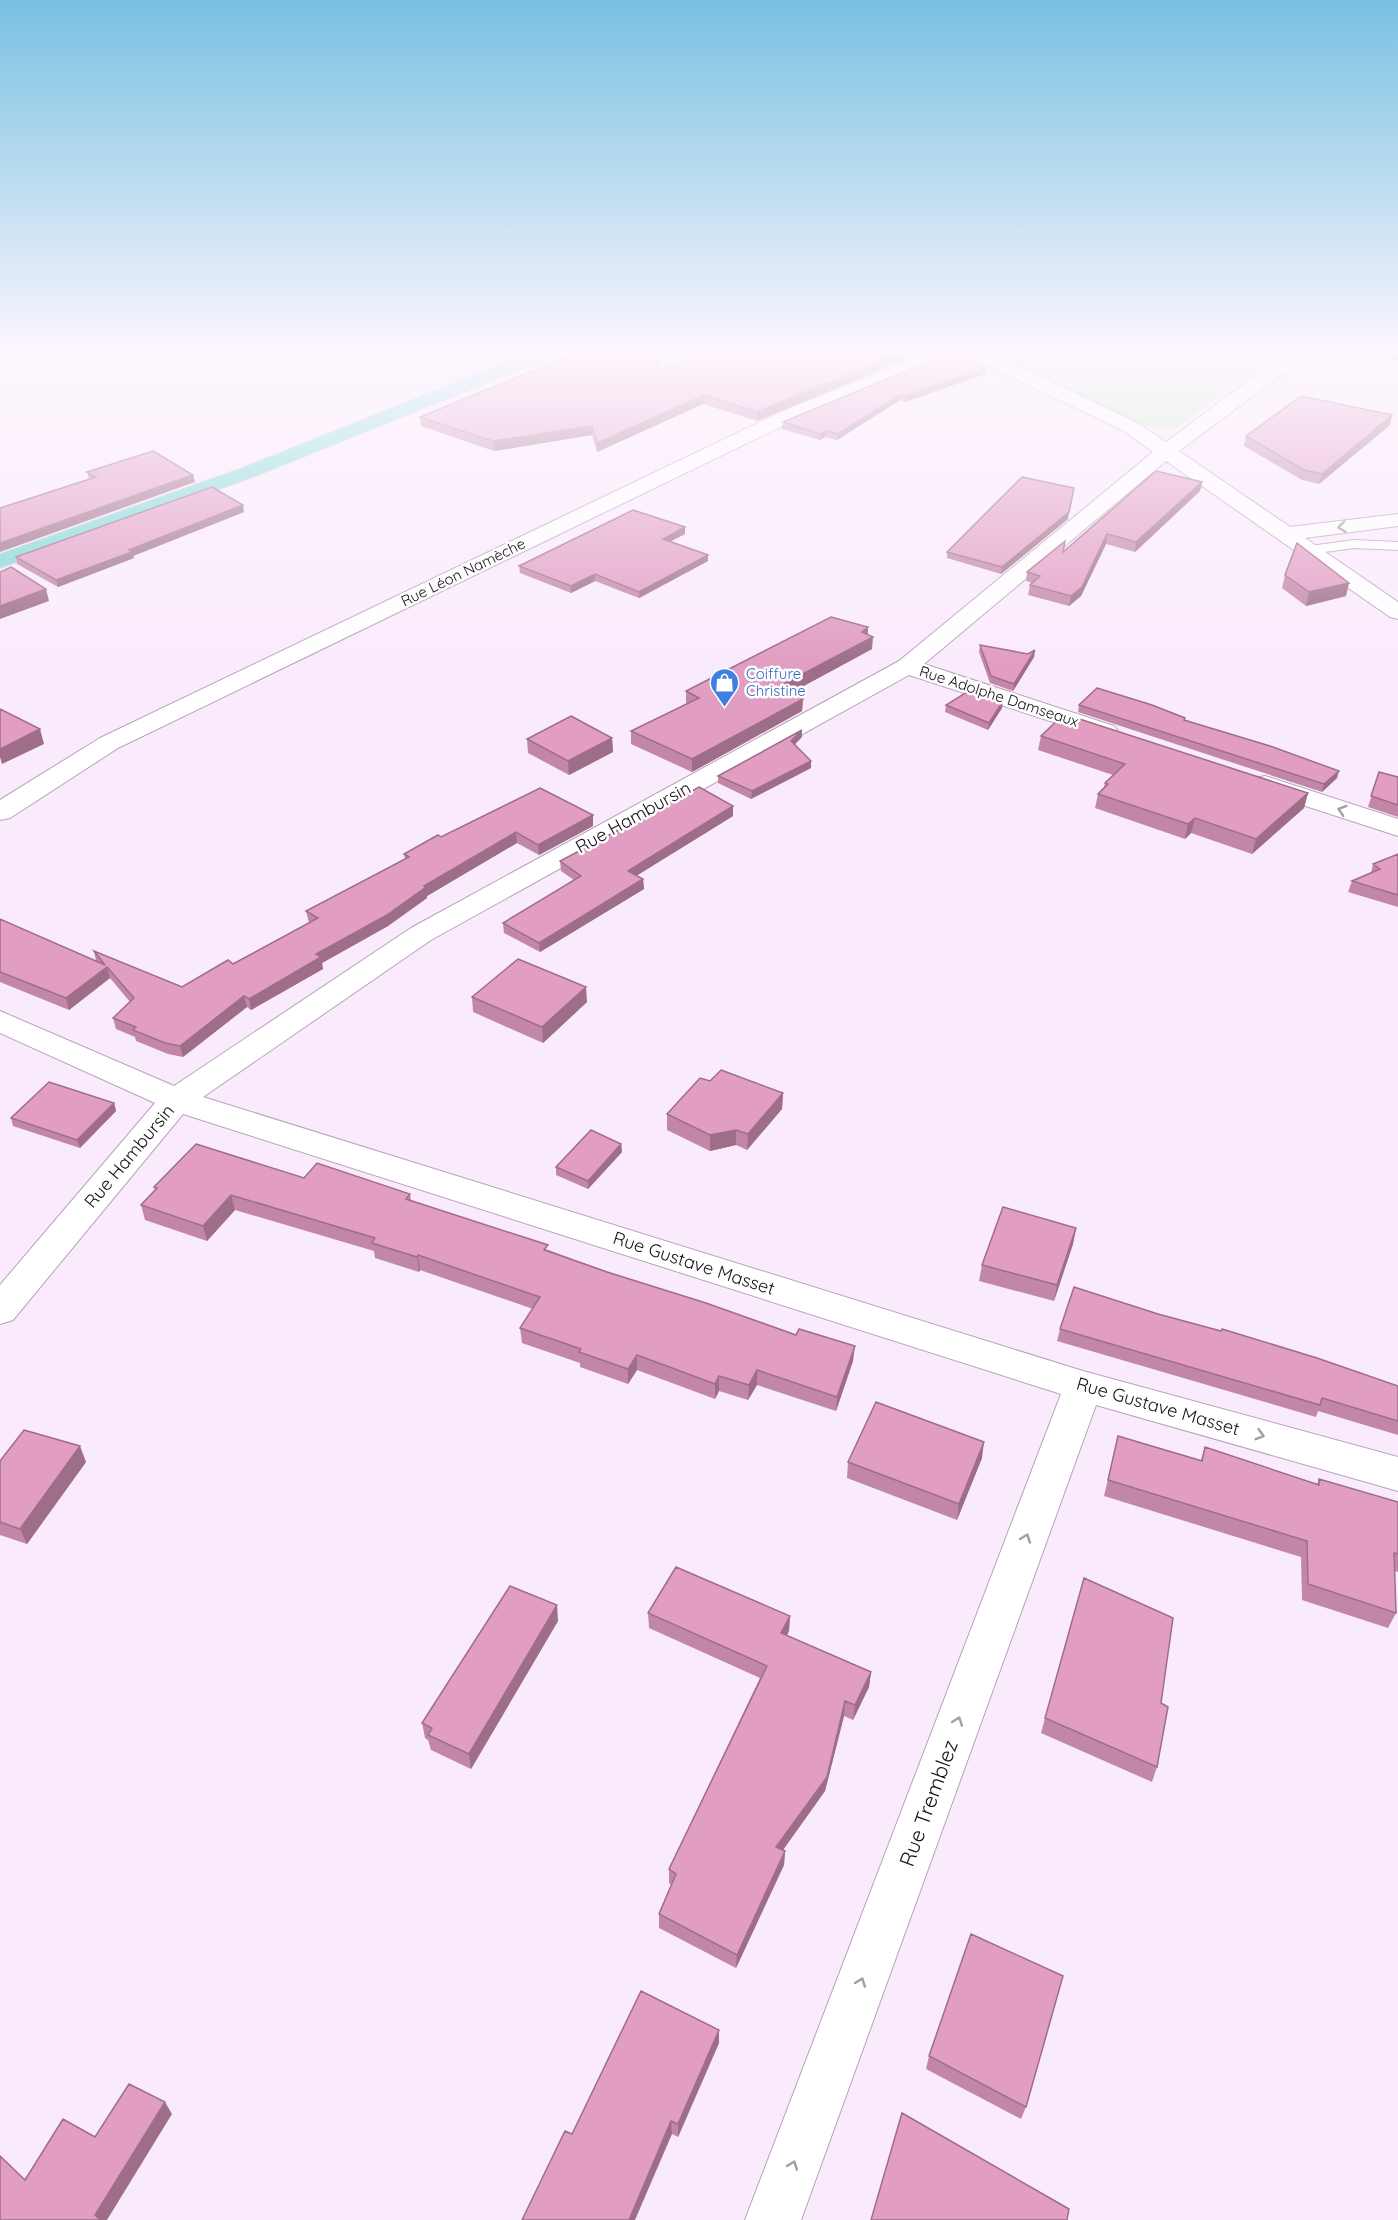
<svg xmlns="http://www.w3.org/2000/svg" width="1398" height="2220" viewBox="0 0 1398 2220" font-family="Quicksand,sans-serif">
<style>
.green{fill:#c7f1c4}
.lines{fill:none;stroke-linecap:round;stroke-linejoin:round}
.service-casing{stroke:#b8a1bc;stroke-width:2}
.minor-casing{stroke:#b8a1bc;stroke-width:2}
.primary-casing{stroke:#dad8da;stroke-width:2}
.service{fill:#fff;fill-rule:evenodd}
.minor{fill:#fff;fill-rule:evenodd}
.primary{fill:#7cd9d5;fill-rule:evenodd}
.wall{fill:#c287a7}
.shaded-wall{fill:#9e6e88}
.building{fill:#e19dc2;stroke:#9e6e88;stroke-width:1.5}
.oneway{stroke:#a29fa2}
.labels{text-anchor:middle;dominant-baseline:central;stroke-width:5;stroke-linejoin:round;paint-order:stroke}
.far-street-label{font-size:15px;fill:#160e17;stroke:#fefefe}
.far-shop-label{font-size:15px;fill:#366cbe;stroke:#fefefe;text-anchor:start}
.street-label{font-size:18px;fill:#160e17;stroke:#fefefe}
.near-street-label{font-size:21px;fill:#160e17;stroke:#fefefe}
</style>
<rect width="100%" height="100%" fill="#faebfc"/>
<path class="green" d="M995 355H1275L1172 431 1139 425Z"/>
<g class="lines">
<defs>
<path id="service" d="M1354 540 1398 542V550L1354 548 1310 554 1304 550 1310 546Z"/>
<path id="minor" d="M922 355H947L944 359 797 419 118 748 10 818 0 820V800L100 738 783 411Z
M971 355H994L1136 422 1166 442 1276 360 1285 355H1308L1179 451 1290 527 1398 514V526L1305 538 1398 602V619L1390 617 1166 461 924 664 1114 726 1118 731 1114 736 1105 739 1096 736 909 675 431 940 203 1097 1083 1371 1398 1457V1491L1096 1405 801 2220H745L1061 1394 183 1114 13 1320 0 1324V1285L155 1103 0 1033V1011L174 1086 411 928 899 661 1153 452 1122 430 974 359Z
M1265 776 1398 819V836L1256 790 1252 784 1256 778Z"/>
<path id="primary" d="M524 355H549L546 359 256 476 0 568V554L242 468Z"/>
</defs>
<use href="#service" class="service-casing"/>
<use href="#minor" class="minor-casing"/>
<use href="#primary" class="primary-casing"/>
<use href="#service" class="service"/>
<use href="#minor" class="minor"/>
<use href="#primary" class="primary"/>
</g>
<path class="wall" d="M779 355 757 421 703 404 597 452 592 435 494 451 421 426 420 417 659 369Z
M1381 355H1398V359L1389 362 1387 356Z
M986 368 985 374 905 402 900 400 837 440 825 437 820 440 782 429 783 422Z
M1390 425 1319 484 1302 480 1244 446 1246 436Z
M87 472 193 475 195 482 89 479Z
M1202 482 1200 491 1135 552 1106 544 1081 596 1069 606 1028 595 1030 585 1032 583 1026 581 1027 572 1063 551Z
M244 512 133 556 134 558 58 587 17 564 16 557Z
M1068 519 1001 574 947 558V552Z
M685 534 671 541 708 561 639 598 595 581 571 593 520 573 519 566Z
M1285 575 1346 596 1306 606 1282 588Z
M868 627V634L872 649 790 693 803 699 802 711 692 772 631 744V731L687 704 686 703V691Z
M980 645 1028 654 1035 650 1034 657 1013 691 990 683 979 652Z
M946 705 1002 708 988 730 945 712Z
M1079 705 1185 721 1337 778 1322 792 1078 712Z
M1041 736 1308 793 1304 808 1252 854 1191 833 1185 839 1095 808 1098 794 1104 787 1105 783 1113 775 1038 750Z
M802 737 795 744 811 761V768L751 799 718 783V776Z
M612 738 613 752 569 775 528 753 527 739Z
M1379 772 1398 777V817L1368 807Z
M733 806V816L636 876 643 879 644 889 540 952 504 933 503 923 574 880 561 871 560 861Z
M593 826 539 855 517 843 427 896V898L388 926 322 963 323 969 251 1010 247 1007 183 1057 168 1054 136 1041 135 1037 116 1029 113 1018 130 1002 110 978 69 1010 0 982V919L96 961 94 951 182 987 233 964 309 923 306 911 405 859 404 854 441 837Z
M1398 854V907L1348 892 1352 881 1371 873 1373 864Z
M472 997 587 1002 543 1043 473 1012Z
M710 1081 783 1093 782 1109 747 1150 736 1145 710 1151 667 1130V1114Z
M114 1103 116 1111 80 1148 13 1126 11 1118Z
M621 1144 622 1152 588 1189 556 1175V1167Z
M304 1178 410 1194 411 1200 853 1361 836 1411 757 1385 748 1400 719 1391 715 1399 637 1370 628 1384 580 1367V1363L522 1343 520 1328 533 1309 420 1270 419 1272 375 1258 374 1251 235 1210 207 1241 145 1220 141 1205 155 1190 154 1187Z
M1076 1228 1073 1244 1054 1301 979 1281 982 1265Z
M1158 1314 1398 1386V1435L1318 1411 1316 1417 1057 1341 1060 1329Z
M1118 1436 1201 1460 1205 1447 1317 1484 1319 1479 1398 1502V1572L1394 1571 1396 1613 1388 1628 1302 1600 1301 1557 1104 1496Z
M982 1458 957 1520 847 1478 848 1462Z
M0 1461 86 1462 27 1544 0 1535Z
M648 1613 790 1616 789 1631 787 1635 871 1672 869 1687 853 1720 844 1716 825 1791 783 1850 785 1851 784 1865 736 1968 659 1928V1914L672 1885 669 1883V1869L760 1678 649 1628Z
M558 1621 471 1769 431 1750 428 1740 425 1738 422 1723Z
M1161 1703 1157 1767 1152 1782 1041 1733 1045 1718Z
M719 2043 678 2137 672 2134H572Z
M929 2056 1026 2107 1021 2119 926 2069Z"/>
<path class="shaded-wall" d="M895 355H916L757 421V412Z
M1391 355H1398V359L1389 362Z
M986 368 985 374 905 402V396Z
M901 394 900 400 837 440 838 434Z
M704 395 703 404 597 452V443Z
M1392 415 1390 425 1319 484 1322 474Z
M592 426V435L494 451 493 441Z
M826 431 825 437 820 440 821 434Z
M193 475 195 482 0 552V543Z
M1202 482 1200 491 1135 552 1136 542Z
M1074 488 1068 519 1001 574 1002 567Z
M243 505 244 512 133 556 134 558 58 587 56 580 129 550Z
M685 527V534L663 545V539Z
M1107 534 1106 544 1081 596 1069 606 1071 596Z
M708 555V561L639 598V592Z
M595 574V581L571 593V586Z
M1349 583 1346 596 1306 606 1309 592Z
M46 589 49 601 0 619V606Z
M868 627 867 639 873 637 872 649 778 700V687Z
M1035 650 1034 657 1013 691 1014 684Z
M803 699 802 711 692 772V759Z
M1003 701 1002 708 988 730 989 723Z
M40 729 44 744 2 764 0 757V749Z
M802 730V737L791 748V741Z
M612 738 613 752 569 775 568 761Z
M811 761V768L751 799 752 791Z
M1339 771 1337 778 1322 792 1324 784Z
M1308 793 1304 808 1252 854 1256 839Z
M733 806V816L628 881V871Z
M593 815V826L539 855 538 845Z
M1195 818 1191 833 1185 839 1188 824Z
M516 832 517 843 427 896V898L388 926 322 963 323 969 251 1010 249 999 316 954 424 886Z
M643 879 644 889 540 952 539 943Z
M107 967 110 978 69 1010 66 998Z
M586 987 587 1002 543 1043 542 1027Z
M244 996 247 1007 183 1057 180 1046Z
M783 1093 782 1109 747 1150 748 1134Z
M114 1103 116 1111 80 1148 77 1140Z
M736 1130V1145L710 1151V1135Z
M621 1144 622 1152 588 1189V1181Z
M231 1195 235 1210 207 1241 203 1226Z
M1076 1228 1073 1244 1054 1301 1057 1285Z
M418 1255 420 1270 419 1272 417 1257Z
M855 1346 853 1361 836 1411 837 1397Z
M637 1355V1370L628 1384V1369Z
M757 1370V1385L748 1400 749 1385Z
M719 1376V1391L715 1399V1384Z
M984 1442 982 1458 957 1520 959 1504Z
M80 1446 86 1462 27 1544 20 1529Z
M557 1605 558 1621 471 1769 469 1754Z
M790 1616 789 1631 780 1648 781 1633Z
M871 1672 869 1687 853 1720 855 1705Z
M845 1701 844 1716 825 1791 775 1861 776 1847Z
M785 1851 784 1865 736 1968 737 1955Z
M719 2030V2043L678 2137V2124Z
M165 2102 172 2114 107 2220H98L95 2215Z
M671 2121 672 2134 635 2220H629Z"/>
<path class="building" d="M571 355H654L659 369 717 355H779L792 359 803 355H895L757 412 704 395 597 443 592 426 493 441 420 417Z
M945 355H958L986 368 905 396 901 394 838 434 826 431 821 434 783 422Z
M1301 396 1392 415 1322 474 1304 470 1246 436Z
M153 451 193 475 0 543V508L96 477 87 472Z
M1156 471 1202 482 1136 542 1107 534 1082 587 1071 596 1030 585 1040 576 1027 572 1065 541 1063 552Z
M1022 477 1074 488 1069 512 1002 567 947 552Z
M212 487 243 505 129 550 132 552 56 580 16 557Z
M633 510 685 527 663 539 708 555 639 592 595 574 571 586 519 566Z
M1297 543 1349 583 1309 592 1285 575Z
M11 567 46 589 0 606V572Z
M831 617 868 627 862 632 873 637 778 687 803 699 692 759 631 731 699 698 686 691Z
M980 645 1028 654 1035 650 1014 684 991 676Z
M1097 688 1152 705 1185 718 1184 720 1270 746 1339 771 1324 784 1079 705Z
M970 690 1003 701 989 723 946 705Z
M0 709 40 729 0 749Z
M1064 714 1308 793 1256 839 1195 818 1188 824 1098 794 1108 784 1105 783 1125 764 1041 736Z
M571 716 612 738 568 761 527 739Z
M802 730 791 741 811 761 752 791 718 776Z
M1379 772 1398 777V805L1371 796Z
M699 787 733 806 628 871 643 879 539 943 503 923 581 876 560 861Z
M540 788 593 815 538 845 516 832 424 886 426 887 387 915 316 954 321 957 249 999 244 996 180 1046 165 1043 133 1030 136 1027 113 1018 134 998 107 967 66 998 0 972V919L105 965 94 951 182 987 228 960 233 964 318 918 306 911 409 857 404 854 438 835 441 837Z
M1398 854V895L1352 881 1380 869 1373 864Z
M518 959 586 987 542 1027 472 997Z
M721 1070 783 1093 748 1134 736 1130 710 1135 667 1114 700 1078 710 1081Z
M49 1082 114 1103 77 1140 11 1118Z
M591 1130 621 1144 588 1181 556 1167Z
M196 1144 304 1178 317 1163 410 1194 406 1199 548 1245 544 1250 607 1272 706 1303 796 1335 799 1329 855 1346 837 1397 757 1370 749 1385 719 1376 715 1384 637 1355 628 1369 579 1352 581 1349 520 1328 540 1297 418 1255 417 1257 372 1243 375 1238 231 1195 203 1226 141 1205 157 1188 154 1187Z
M1003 1207 1076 1228 1057 1285 982 1265Z
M1074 1287 1158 1314 1221 1331 1222 1329 1317 1358 1398 1386V1421L1322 1398 1320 1405 1060 1329Z
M876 1402 984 1442 959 1504 848 1462Z
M24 1430 80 1446 20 1529 0 1522V1461Z
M1118 1436 1202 1461 1205 1447 1319 1485V1479L1398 1502V1554L1394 1553 1396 1613 1308 1584 1307 1541 1108 1480Z
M676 1567 790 1616 781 1633 871 1672 855 1705 845 1701 827 1777 776 1847 785 1851 737 1955 659 1914 676 1874 669 1869 767 1666 648 1613Z
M1084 1578 1173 1618 1161 1703 1168 1707 1157 1767 1045 1718Z
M510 1586 557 1605 469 1754 428 1735 432 1728 422 1723Z
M971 1934 1063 1976 1026 2107 929 2056Z
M641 1991 719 2030 678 2124 671 2121 629 2220H522L565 2131 572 2134Z
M129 2084 165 2102 95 2215 100 2220H0V2156L25 2180 63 2119 95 2137Z
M902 2113 1069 2209 1067 2220H871Z"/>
<defs><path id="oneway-chevron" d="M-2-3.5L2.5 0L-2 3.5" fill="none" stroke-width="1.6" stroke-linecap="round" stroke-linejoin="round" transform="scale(1.5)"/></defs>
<g class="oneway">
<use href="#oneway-chevron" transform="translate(1342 527) rotate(173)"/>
<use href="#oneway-chevron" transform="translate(1342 810) rotate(-162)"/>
<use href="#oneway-chevron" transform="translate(1260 1435) rotate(16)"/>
<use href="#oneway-chevron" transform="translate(1026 1538) rotate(-70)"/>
<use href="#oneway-chevron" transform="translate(958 1721) rotate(-70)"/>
<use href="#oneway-chevron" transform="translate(861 1982) rotate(-70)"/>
<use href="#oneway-chevron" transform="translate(793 2165) rotate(-70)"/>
</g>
<linearGradient id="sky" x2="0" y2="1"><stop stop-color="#78c1e2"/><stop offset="0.53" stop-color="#fdf6fe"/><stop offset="1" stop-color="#fdf6fe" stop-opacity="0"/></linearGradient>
<rect width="1398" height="666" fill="url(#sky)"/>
<defs>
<symbol id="shop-pin" viewBox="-11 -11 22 30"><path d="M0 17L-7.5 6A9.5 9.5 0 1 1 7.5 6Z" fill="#3f7fe0" stroke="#fefefe"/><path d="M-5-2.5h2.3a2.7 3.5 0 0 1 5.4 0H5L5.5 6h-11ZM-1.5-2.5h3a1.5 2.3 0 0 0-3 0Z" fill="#fff"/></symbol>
</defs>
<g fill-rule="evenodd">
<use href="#shop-pin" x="708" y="666" width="33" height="45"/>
</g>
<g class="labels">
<g class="far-street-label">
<text transform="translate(463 572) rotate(-26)">Rue Léon Namèche</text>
<text transform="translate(999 696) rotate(18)">Rue Adolphe Damseaux</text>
</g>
<g class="far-shop-label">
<text x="746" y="673">Coiffure<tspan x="746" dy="17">Christine</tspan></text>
</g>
<g class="street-label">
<text transform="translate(633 817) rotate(-29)">Rue Hambursin</text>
<text transform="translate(129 1156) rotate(-50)">Rue Hambursin</text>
<text transform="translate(694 1263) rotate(18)">Rue Gustave Masset</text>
<text transform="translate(1158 1406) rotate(16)">Rue Gustave Masset</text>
</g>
<g class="near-street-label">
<text transform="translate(928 1803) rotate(-70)">Rue Tremblez</text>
</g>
</g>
</svg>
